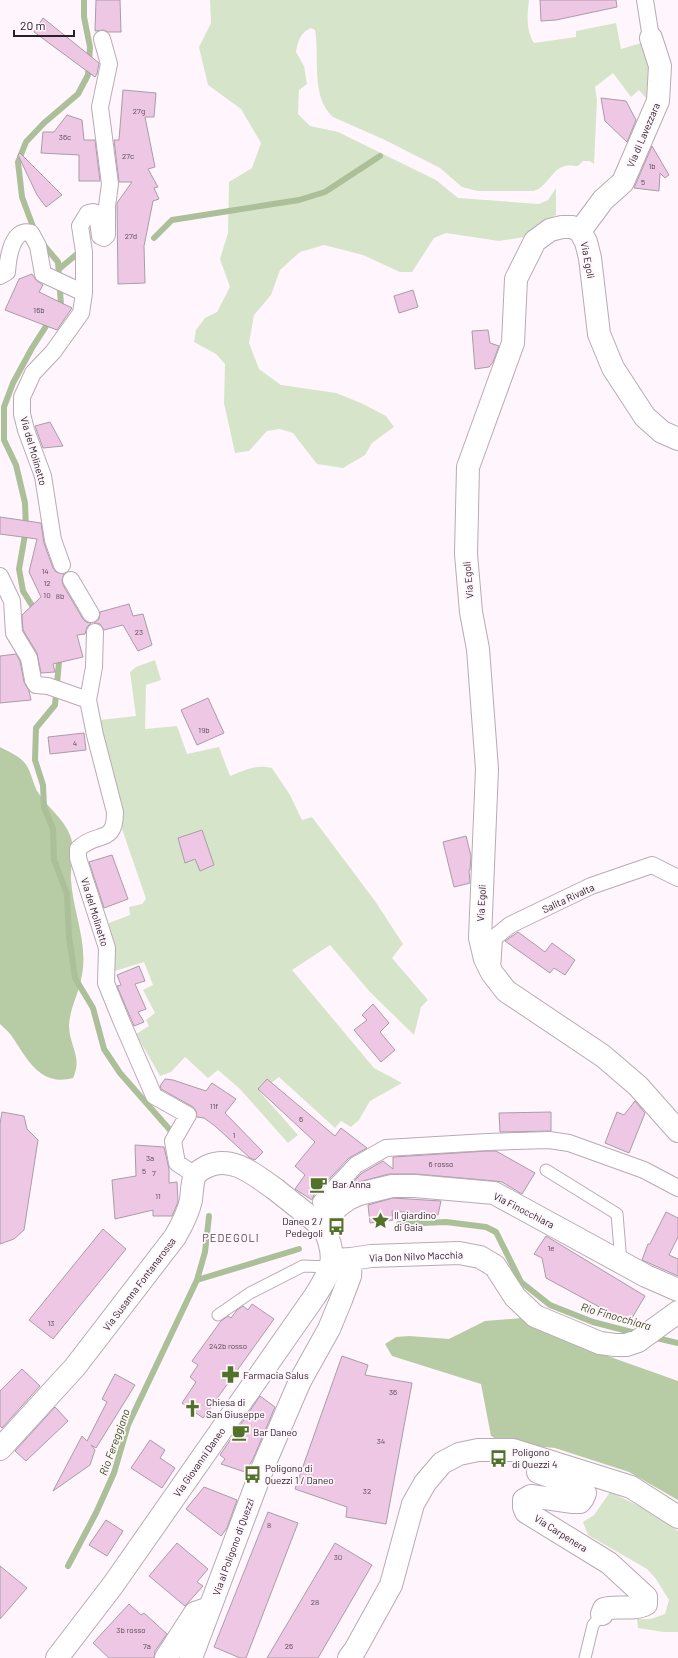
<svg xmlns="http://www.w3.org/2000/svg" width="678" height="1658" viewBox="0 0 678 1658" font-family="Barlow,sans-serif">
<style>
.green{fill:#d6e5c9}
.forest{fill:#b7cba4}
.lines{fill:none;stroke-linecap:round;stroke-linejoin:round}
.stream{stroke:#abbf98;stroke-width:6}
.building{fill:#eec7e4;stroke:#aa9ca6}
.service-casing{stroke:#b9aab5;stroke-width:13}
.pedestrian-casing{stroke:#b9aab5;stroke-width:18}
.minor-casing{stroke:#b9aab5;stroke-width:24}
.tertiary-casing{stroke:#b9aab5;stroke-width:24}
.service{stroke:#fff;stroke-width:11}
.pedestrian{stroke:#fff;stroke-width:16}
.minor{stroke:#fff;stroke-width:22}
.tertiary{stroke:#fff;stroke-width:22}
.labels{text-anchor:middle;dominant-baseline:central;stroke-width:3.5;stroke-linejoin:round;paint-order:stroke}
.number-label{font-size:8px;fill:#5a4b56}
.street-label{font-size:10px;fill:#282226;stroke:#fff5fc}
.poi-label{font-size:10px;fill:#282226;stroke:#fff5fc;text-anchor:start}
.neighbourhood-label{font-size:11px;letter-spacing:1px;fill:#554952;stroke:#fff5fc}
.water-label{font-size:11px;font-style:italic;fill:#334c13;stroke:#fff5fc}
</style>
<rect width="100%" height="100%" fill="#fff5fc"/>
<path class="green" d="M210 0H529C527 16 526 30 534 43L576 37V31L616 23 621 49 641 43 652 65V105L639 90 631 97 613 73 595 87 597 100 594 164 590 161H583L578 166C574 166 569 165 565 166 552 169 547 187 534 191H478L462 187 440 168 385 140 333 117C310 97 320 56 315 30L311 28C300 33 298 41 296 52L304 66 307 84 299 90 298 114 310 126 338 132 436 180 458 198 539 204 548 200 556 188V215L534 228 525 237 499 241 446 233 434 238 412 272H400L363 255 324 245 300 252 280 270 271 295 254 315 249 343 259 369 281 385 336 393 361 403 386 416 394 427 372 443 365 455 343 468 317 464 293 433 280 429 267 431 249 451 235 453 224 403 225 364 216 354 194 342 196 330 205 318 217 312 230 287 220 259 228 233 229 182 252 168 261 143 241 109 208 85 199 47 211 23Z
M155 660 161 680 146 685 145 729 177 726 187 754 219 747 230 776C245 770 256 764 272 768L290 795 302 820 312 817 375 901 403 944 392 958 428 1000 421 1007 414 1035 370 992 330 945 292 970 374 1068 402 1083 370 1101 359 1120 351 1127 341 1121 335 1128 279 1077 260 1092 298 1135 288 1143 240 1089 218 1070 208 1078 185 1057 171 1072 160 1076 136 1034 149 1026 146 1020 155 1013 143 990 153 985 144 962 112 972 109 923 130 915 129 907 142 904 146 899 122 829V809L112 776 100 720 136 716 130 672 136 667Z
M610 1492 639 1506 678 1531V1632H663L638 1628 637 1619H651L665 1614 669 1600 656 1579 647 1569 588 1535 583 1522 594 1515Z"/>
<path class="forest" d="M0 747C7 751 17 755 23 761 32 770 32 784 39 794 49 809 63 818 70 835 76 850 70 864 71 880 73 912 88 943 82 975 79 993 70 1008 69 1025 69 1046 83 1057 73 1078 39 1087 27 1058 11 1035 8 1031 4 1028 0 1024Z
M522 1318 571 1343 678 1381V1500L629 1472 555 1448 504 1443 491 1436 481 1384 392 1356 385 1344 396 1337 409 1336 449 1339 485 1321Z"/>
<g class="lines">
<path class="stream" d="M35 232 22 197 18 162 26 142 44 123 78 94 88 75 90 47 84 17V0
M154 238 172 220 299 200 325 192 380 156
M42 243 58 262 61 305 58 309
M59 269 77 254
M36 612 23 591 19 569 26 529 25 503 16 465 4 440V407L13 383 32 348 50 320
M57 656 59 662 55 705 36 728 35 760 43 785 44 807 53 829 54 860 67 894 69 937 75 978 93 1008 104 1049 120 1073 170 1130
M399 1224 446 1222 486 1227 496 1232 521 1282 550 1305 593 1322 639 1334
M197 1280 299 1249
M652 1337 678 1343
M68 1566 96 1513 114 1473 128 1425 197 1280 205 1252 209 1216"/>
</g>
<path class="building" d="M96 0H120L121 32H108L104 30 95 31Z
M540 0H616L617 7 556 20 541 21Z
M43 18 99 63 97 74 95 77 34 32Z
M123 90 156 93 154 117H145L155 167 148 169 158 187 154 188 159 199 153 201 144 246 145 283 118 284 117 203 132 182H119L114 140H119Z
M601 98 626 101 636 120 627 142 605 121Z
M67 115 82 120 84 140H95L100 181H79V155L41 153 43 132H54Z
M652 146 669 175 665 178 660 173 659 191 634 188Z
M20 153 62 195 46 207 37 195 18 155Z
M32 274 36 280 43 285 39 292 72 308 57 330 5 310 19 279Z
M413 290 418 307 399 313 394 296Z
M488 330 490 343 499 346 493 362 489 367 475 369 472 331Z
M50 422 63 446 43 448 35 426Z
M0 517 41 523 44 543 53 568 56 572 64 574 62 580 63 585 83 619 86 622 91 623 87 627 85 634 77 635 83 657 53 664 55 672 41 673 37 653 23 630 22 615 41 597 29 572 37 539 0 534Z
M129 604 133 616 143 614 152 645 138 651 123 625 104 630 100 624 94 623 99 619 100 612Z
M16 654 20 661 24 682 29 691 31 700 0 703V656Z
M208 698 224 733 197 745 181 710Z
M84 733 86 750 50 754 48 737Z
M202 830 214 865 200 871 195 859 185 863 178 838Z
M466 836 471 856 470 870H469L470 883 454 887 443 842Z
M112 855 128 899 104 908 89 862Z
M518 932 545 952 552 943 575 960 565 975 554 968 550 973 505 941Z
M139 966 145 981 135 984 146 1009 138 1012 144 1022 134 1026 117 986 121 985 117 975Z
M373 1004 389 1023 380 1032 395 1050 381 1062 354 1030 367 1020 362 1015Z
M165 1079 173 1080 206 1091 212 1083 236 1099 225 1113 263 1152 255 1160 250 1158 215 1126 204 1118 197 1117 196 1111 193 1107 161 1089 160 1086Z
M267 1079 335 1136 341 1128 367 1148 349 1158 314 1195 312 1200 295 1189 305 1175 295 1166 315 1142 258 1089Z
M635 1101 645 1113 629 1153 605 1143 617 1112 624 1115Z
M2 1112 24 1116 27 1129 38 1140 24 1230 14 1239 0 1244V1124Z
M551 1112V1131L500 1132 499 1113Z
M135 1145 164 1147 169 1169V1183L177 1182 178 1202 172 1216H153V1210L115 1219 112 1180 136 1176Z
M487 1151H496L535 1173 522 1194 502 1182 495 1181 416 1174H389L351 1184 362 1173 383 1161 393 1169V1157Z
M393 1198 441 1201 438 1215 392 1211 393 1220 370 1223 368 1205Z
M666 1212 678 1218V1237L669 1255 678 1259V1276L642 1260 648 1244H650Z
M103 1229 126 1249 53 1339 29 1320Z
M546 1236 645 1296 629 1323 546 1278 542 1258 534 1254Z
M252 1304 274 1319 203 1418 182 1403 196 1382 190 1377 198 1365 192 1361 221 1321 228 1316 231 1318 237 1310 243 1306 248 1310Z
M342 1356 368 1365 365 1375 412 1383 386 1524 346 1517 347 1507 295 1489Z
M22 1369 40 1386 2 1428 0 1426V1391Z
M115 1374 135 1385 96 1448 91 1445 95 1450 90 1465 53 1491 82 1436 87 1441 107 1402 102 1399Z
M260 1396 275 1407 253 1459 245 1472 221 1464 225 1459 220 1455Z
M55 1407 68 1421 26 1461 15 1451Z
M150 1440 165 1450 160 1458 175 1468 162 1488 131 1468Z
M204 1487 237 1500 227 1528 221 1536 186 1509Z
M268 1512 298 1523 246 1658H240L214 1647Z
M106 1520 123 1531 107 1556 89 1545Z
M177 1543 208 1569 197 1582 203 1586 185 1606 149 1576Z
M335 1543 372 1565 318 1658H267Z
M0 1566 27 1588 0 1619Z
M129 1604 141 1615 144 1613 167 1634 155 1651 154 1658H109L93 1643Z"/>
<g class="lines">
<defs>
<path id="service" d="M546 1170 617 1214 621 1262
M218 1315 250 1293 303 1266 331 1267
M585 1658 593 1625 602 1614"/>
<path id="pedestrian" d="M645 0 651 38
M0 276 7 272C8 258 12 227 31 233L38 246 43 274 84 293
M62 565 53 540 43 476 26 430 22 414V397L33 373 53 352 81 313 84 293V252L80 226 88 213 93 212 97 213 100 236 104 238 107 235V206L110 184 100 107 109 64 102 39
M0 576 12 601 14 633 29 658 33 680 36 685 48 686 88 700
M71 580 91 614
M95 632 94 667 88 700 95 735 115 812C115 846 97 830 78 849V858L107 948 106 983 121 1020 154 1096 188 1115 173 1141 177 1163 195 1175
M492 970 494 938 510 925 591 886 652 865 678 878
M346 1199H340L323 1205 321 1202 356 1165 386 1148 487 1142 549 1140 569 1143 644 1170 678 1188"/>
<path id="minor" d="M580 231 603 200 623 182 658 101 660 66 651 38
M678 439 662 432 645 417 613 368 599 334 590 258 586 242 580 231 572 227H562L550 230 535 241 516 279 513 343 468 467 466 554 471 612 478 649 487 769 480 938 485 959 492 973 506 991 603 1056 638 1086 678 1131
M324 1228 337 1207 348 1199 359 1194 392 1186H415L494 1193 646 1276 678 1290
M351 1259 371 1256 459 1253 480 1257 495 1266 515 1297 535 1316 600 1343 615 1345H626L638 1341 678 1312
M0 1449 75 1367 175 1237C182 1225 188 1214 191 1200 192 1192 192 1182 195 1175 198 1171 204 1168 208 1166 233 1155 256 1176 275 1189
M538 1472 581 1487 585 1493 583 1498 580 1502H573L531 1496 524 1500V1507L526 1512 609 1563 646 1597V1604C633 1611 617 1605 604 1609L602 1614
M166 1658 195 1613 210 1608
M191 1658 263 1467 300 1381 329 1329 341 1300 350 1276 351 1259 333 1260
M349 1658 355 1650 391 1585 413 1504 425 1483 442 1463 459 1454 478 1450H513L631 1487 678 1517"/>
<path id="tertiary" d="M57 1658 113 1585 315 1296C332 1269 338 1259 324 1228L275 1189"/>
</defs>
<use href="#service" class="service-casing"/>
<use href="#pedestrian" class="pedestrian-casing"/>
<use href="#minor" class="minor-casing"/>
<use href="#tertiary" class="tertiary-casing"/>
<use href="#service" class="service"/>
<use href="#pedestrian" class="pedestrian"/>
<use href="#minor" class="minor"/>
<use href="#tertiary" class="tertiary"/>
</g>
<defs>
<symbol id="cafe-bare" viewBox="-9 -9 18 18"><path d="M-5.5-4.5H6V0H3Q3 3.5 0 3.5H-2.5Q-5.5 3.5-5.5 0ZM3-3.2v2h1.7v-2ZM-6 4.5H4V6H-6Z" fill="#517229" stroke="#fff5fc" stroke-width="2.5" paint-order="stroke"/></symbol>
<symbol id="sight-bare" viewBox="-9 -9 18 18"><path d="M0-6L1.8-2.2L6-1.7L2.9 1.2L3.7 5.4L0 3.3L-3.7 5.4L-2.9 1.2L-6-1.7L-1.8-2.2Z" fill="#517229" stroke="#fff5fc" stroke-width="2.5" paint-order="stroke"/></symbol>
<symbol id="bus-bare" viewBox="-9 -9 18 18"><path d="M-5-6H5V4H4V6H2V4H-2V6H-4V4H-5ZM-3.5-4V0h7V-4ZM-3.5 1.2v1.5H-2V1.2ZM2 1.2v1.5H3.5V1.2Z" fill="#517229" stroke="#fff5fc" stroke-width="2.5" paint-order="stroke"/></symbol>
<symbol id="pharmacy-bare" viewBox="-9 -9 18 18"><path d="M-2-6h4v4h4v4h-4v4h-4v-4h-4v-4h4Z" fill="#517229" stroke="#fff5fc" stroke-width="2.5" paint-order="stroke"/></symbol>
<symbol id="church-bare" viewBox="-9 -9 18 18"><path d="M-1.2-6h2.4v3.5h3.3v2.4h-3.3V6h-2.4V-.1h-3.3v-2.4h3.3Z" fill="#517229" stroke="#fff5fc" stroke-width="2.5" paint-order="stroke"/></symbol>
</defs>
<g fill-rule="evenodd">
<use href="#cafe-bare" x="306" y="1172" width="25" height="25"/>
<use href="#sight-bare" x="368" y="1208" width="25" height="25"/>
<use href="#bus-bare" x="324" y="1214" width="25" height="25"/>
<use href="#pharmacy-bare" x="218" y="1362" width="25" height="25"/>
<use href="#church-bare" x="180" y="1396" width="25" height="25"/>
<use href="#cafe-bare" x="228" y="1420" width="25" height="25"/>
<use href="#bus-bare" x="486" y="1446" width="25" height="25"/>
<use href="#bus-bare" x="240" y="1462" width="25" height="25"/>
</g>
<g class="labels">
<g class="number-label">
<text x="139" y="111">27g</text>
<text x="65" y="137">36c</text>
<text x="128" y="156">27c</text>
<text x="652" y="166">1b</text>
<text x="643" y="182">5</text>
<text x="131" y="236">27d</text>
<text x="39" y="310">16b</text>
<text x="45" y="571">14</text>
<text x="47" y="583">12</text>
<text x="47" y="595">10</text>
<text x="60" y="596">8b</text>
<text x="139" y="632">23</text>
<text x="204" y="730">19b</text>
<text x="75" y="743">4</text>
<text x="214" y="1106">11f</text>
<text x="301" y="1119">6</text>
<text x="234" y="1135">1</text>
<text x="150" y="1158">3a</text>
<text x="441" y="1164">6 rosso</text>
<text x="144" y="1171">5</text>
<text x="154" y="1173">7</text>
<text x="158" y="1196">11</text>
<text x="551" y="1248">1e</text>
<text x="51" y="1323">13</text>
<text x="228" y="1346">242b rosso</text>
<text x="393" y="1392">36</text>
<text x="381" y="1441">34</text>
<text x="367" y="1491">32</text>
<text x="269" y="1525">8</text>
<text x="338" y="1557">30</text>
<text x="315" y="1602">28</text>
<text x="131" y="1630">3b rosso</text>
<text x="147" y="1646">7a</text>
<text x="289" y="1646">26</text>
</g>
<g class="street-label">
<text transform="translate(643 135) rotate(-67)">Via di Lavezzara</text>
<text transform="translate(588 260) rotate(79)">Via Egoli</text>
<text transform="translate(34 451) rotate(74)">Via del Molinetto</text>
<text transform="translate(468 580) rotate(-95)">Via Egoli</text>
<text transform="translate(568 898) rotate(-25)">Salita Rivalta</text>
<text transform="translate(481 903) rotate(-87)">Via Egoli</text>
<text transform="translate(95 912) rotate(73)">Via del Molinetto</text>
<text transform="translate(524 1210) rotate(27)">Via Finocchiara</text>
<text transform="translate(416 1256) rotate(-2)">Via Don Nilvo Macchia</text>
<text transform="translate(139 1284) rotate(-53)">Via Susanna Fontanarossa</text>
<text transform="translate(199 1462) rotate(-55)">Via Giovanni Daneo</text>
<text transform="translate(561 1533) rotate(32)">Via Carpenera</text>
<text transform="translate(233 1547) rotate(-70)">Via al Poligono di Quezzi</text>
</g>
<g class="poi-label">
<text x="332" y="1184">Bar Anna</text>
<text x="394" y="1215">Il giardino<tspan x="394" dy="12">di Gaia</tspan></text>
<text x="323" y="1221" text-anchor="end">Daneo 2 /<tspan x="323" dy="12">Pedegoli</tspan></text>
<text x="243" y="1375">Farmacia Salus</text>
<text x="206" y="1402">Chiesa di<tspan x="206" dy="12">San Giuseppe</tspan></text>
<text x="253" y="1432">Bar Daneo</text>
<text x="512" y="1452">Poligono<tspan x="512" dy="12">di Quezzi 4</tspan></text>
<text x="265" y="1468">Poligono di<tspan x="265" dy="12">Quezzi 1 / Daneo</tspan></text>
</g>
<g class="neighbourhood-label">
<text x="231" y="1237">PEDEGOLI</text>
</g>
<g class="water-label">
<text transform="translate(616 1316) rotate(16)">Rio Finocchiara</text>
<text transform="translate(114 1442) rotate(-70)">Rio Fereggiano</text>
</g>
</g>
<path d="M14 30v6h60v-6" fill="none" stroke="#282226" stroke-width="2"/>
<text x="20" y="30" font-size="12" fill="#282226" stroke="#fff5fc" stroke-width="3" paint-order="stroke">20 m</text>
</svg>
